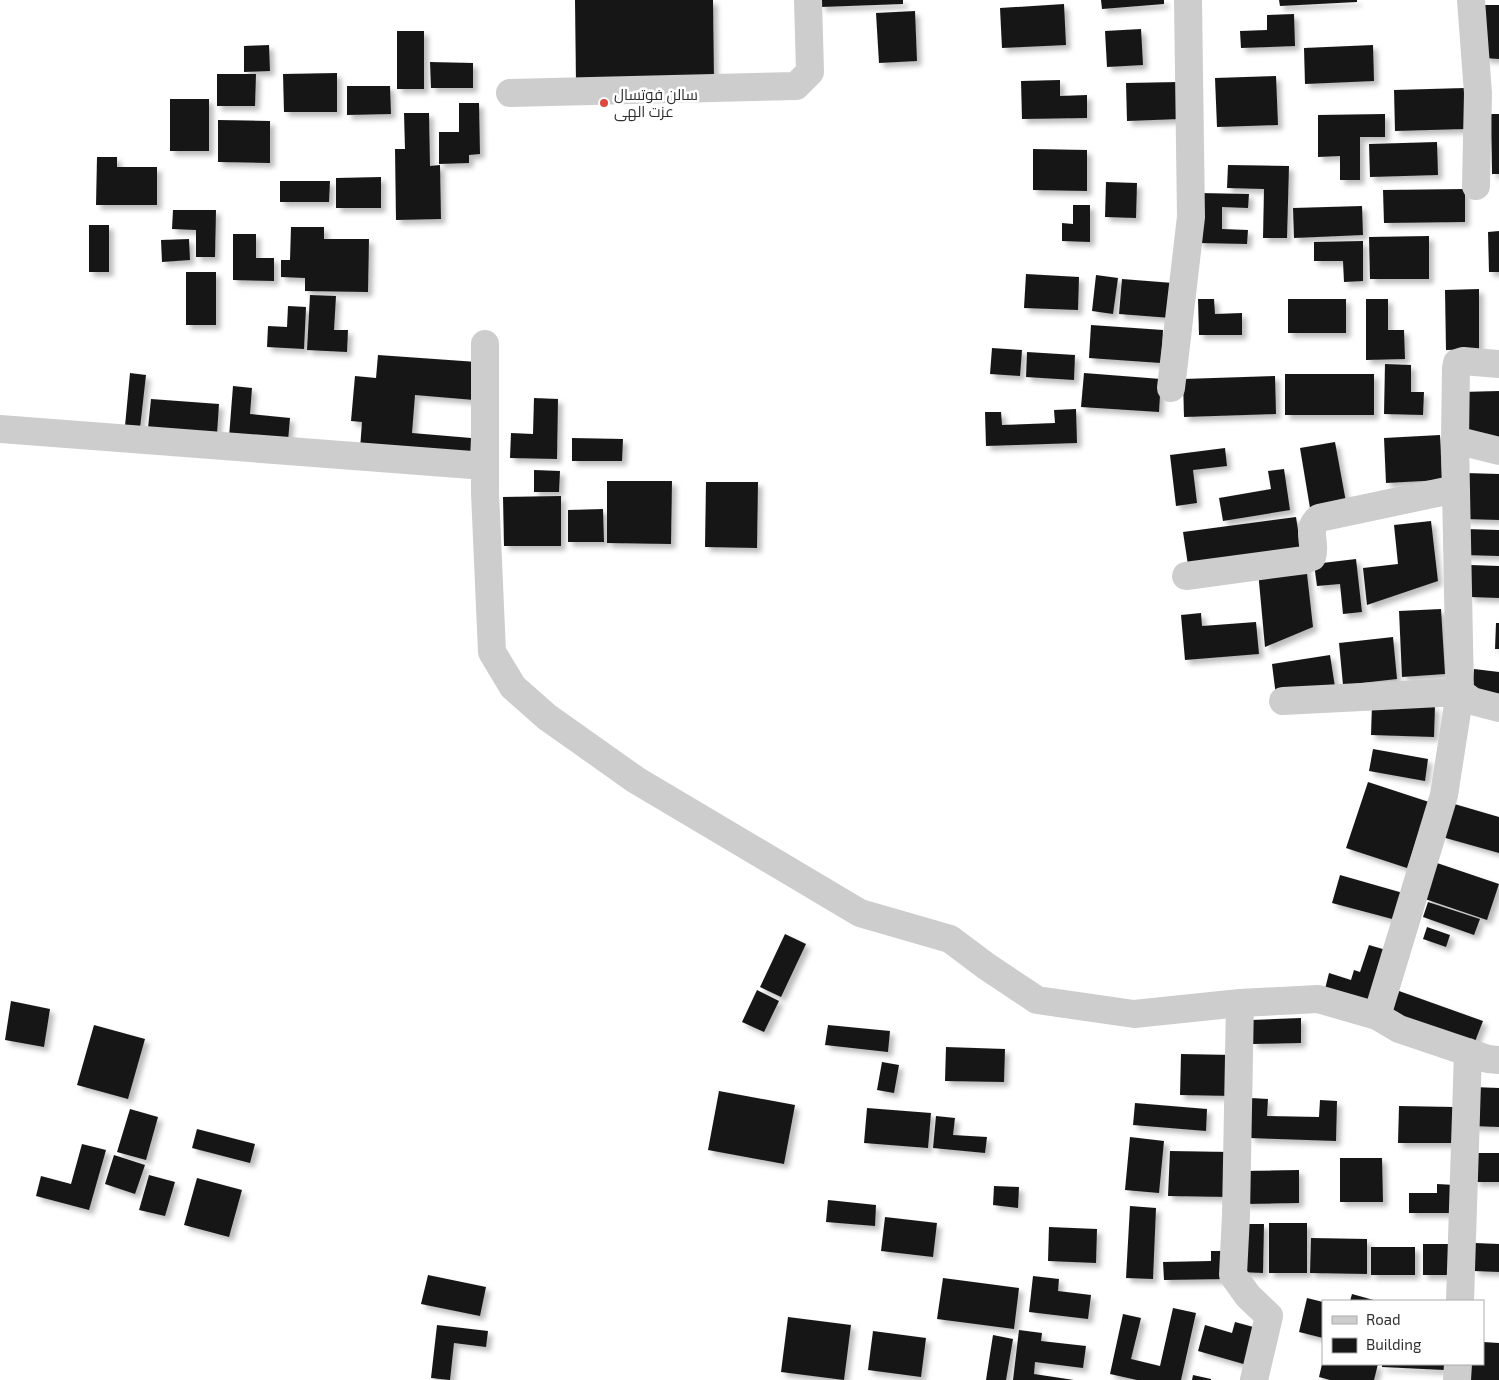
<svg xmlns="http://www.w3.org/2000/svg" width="1499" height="1380" viewBox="0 0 1499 1380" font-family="'Exo 2',Cairo,sans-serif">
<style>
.building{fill:#171717;filter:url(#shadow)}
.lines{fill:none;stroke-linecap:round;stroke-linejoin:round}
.minor{stroke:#cdcdcd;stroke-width:28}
.poi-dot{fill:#dd493c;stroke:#fff;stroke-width:2}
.labels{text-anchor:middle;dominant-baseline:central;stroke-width:5;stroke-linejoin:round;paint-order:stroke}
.poi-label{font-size:15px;fill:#303030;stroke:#fff;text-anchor:start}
</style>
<defs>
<filter id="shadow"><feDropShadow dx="4.5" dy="4.5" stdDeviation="2.5" flood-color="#0004"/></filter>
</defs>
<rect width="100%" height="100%" fill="#fff"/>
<path class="building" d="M575 0H713L714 81 576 83Z
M821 0H903V4L821 7Z
M1101 0H1164V4L1102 9Z
M1279 0H1357V2L1280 6Z
M1064 4 1066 45 1002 48 1000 8Z
M1485 5H1499V59L1484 58Z
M915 11 917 61 879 63 876 13Z
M1294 14 1295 46 1241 48 1240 31 1267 30V15Z
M1141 29 1143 65 1107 67 1105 31Z
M397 31H424V89H397Z
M269 45 270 71 244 72V46Z
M1373 45 1374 81 1305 84 1304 48Z
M430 62 473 63V88H431Z
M337 73V112H284L283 74Z
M217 74H256L255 106H217Z
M1276 76 1278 125 1217 127 1215 78Z
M1060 80V96L1087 95V118L1022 119 1021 81Z
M1179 82 1180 119 1127 121 1126 83Z
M347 86H390L391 114 347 115Z
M1465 88V129L1395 131 1394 90Z
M170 99H209V151H170Z
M459 103H479L480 154 469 155V163L439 164V132H459Z
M404 113H429L430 166 440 165 441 219 396 220 395 149H405Z
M1385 114V137H1360V180H1340V156L1318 157V115Z
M1491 114H1499V174H1492Z
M218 120 270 121V163L218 162Z
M1437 142 1438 175 1370 177 1369 144Z
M1033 149 1087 150V191L1033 190Z
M97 157H117V167H157V205H96Z
M1228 165 1289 166 1287 238H1263L1264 189 1227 188Z
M381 177V208H336V178Z
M280 181H330L329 202H280Z
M1106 182 1137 183 1136 218 1105 217Z
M1465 189V222L1384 223 1383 190Z
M1199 193 1249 194 1248 208 1222 207V229L1248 230 1247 244 1199 243Z
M1073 205H1090V242L1062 241V223L1073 224Z
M1362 206 1363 235 1294 238 1293 208Z
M173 210H216L215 257H196V230L172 229Z
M89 225H109V272H89Z
M291 227H324V239H369L368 292 305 291V278L281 277V260H290Z
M1499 231V272H1489L1488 232Z
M233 234H256V258H274V281L233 280Z
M1429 236V279H1370L1369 237Z
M189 239 190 260 162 262 161 240Z
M1363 241V281L1344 282 1343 261H1314V242Z
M186 272H216V325H186Z
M1026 274 1079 277 1078 310 1024 308Z
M1096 275 1118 278 1113 314 1092 311Z
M1122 279 1173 283 1171 318 1119 314Z
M1479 289V349L1446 350 1445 290Z
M310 295 336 296 334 330H348L347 352 307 350Z
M1198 299H1214L1215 314 1242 313V335H1199Z
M1288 299H1346V333H1288Z
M1366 299H1388V330H1404L1405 359 1366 360Z
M288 306 306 307 304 349 267 347 268 326 287 327Z
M1091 325 1163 330 1161 363 1089 358Z
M992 348 1022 350 1020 376 990 374Z
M1027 352 1075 355 1074 380 1026 377Z
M378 355 477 362 474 400 415 395 412 433 471 438 470 458 360 449 362 422 351 421 355 376 376 378Z
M1385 364 1411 365V392H1424L1423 415 1384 414Z
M130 373 146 375 140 428 125 426Z
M1084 373 1161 379 1159 412 1081 407Z
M1285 374H1374V415H1285Z
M1275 376 1276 414 1184 417 1183 379Z
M233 386 252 388 250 414 290 418 288 441 229 437Z
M1499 391V443L1462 432 1461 392Z
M534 398 558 399 557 459 510 458 511 433 533 434Z
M151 399 219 404 217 434 148 428Z
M1076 409 1077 443 986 446 985 412H1001L1002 425 1055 423 1054 410Z
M1440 435 1442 480 1386 483 1384 438Z
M572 438 623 439 622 461H572Z
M1335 442 1346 502 1310 508 1300 448Z
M1225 448 1227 466 1193 470 1197 503 1176 506 1170 455Z
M1284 469 1290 510 1223 521 1219 498 1271 489 1268 471Z
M534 470 560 471 559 492H534Z
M1465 473 1499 474V520L1464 519Z
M607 481H672L671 544 607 543Z
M706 482H758L757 548 705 547Z
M561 496V546H504L503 497Z
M603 509 604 542H568V510Z
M1296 517 1301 550 1188 565 1183 532Z
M1431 521 1438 581 1367 605 1363 568 1398 564 1394 525Z
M1465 529 1499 530V556L1464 555Z
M1356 559 1362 612 1343 614 1340 584 1317 586 1314 564Z
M1306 565 1313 627 1265 647 1258 571Z
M1471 565 1499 566V598L1470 597Z
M1441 609 1445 674 1402 677 1399 611Z
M1201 613 1202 626 1256 622 1259 654 1185 660 1181 615Z
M1496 623H1499V649H1495Z
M1393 637 1397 679 1343 685 1339 643Z
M1330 655 1335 687 1276 696 1272 664Z
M1474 669 1499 672V698L1471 694Z
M1372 704 1435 706 1434 737 1371 735Z
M1373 749 1428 759 1425 781 1369 771Z
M1368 782 1429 802 1407 868 1346 848Z
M1451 803 1499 817V853L1442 837Z
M1437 863 1499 884 1487 920 1425 899Z
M1340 875 1403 893 1396 920 1332 903Z
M1428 902 1480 919 1474 935 1423 917Z
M1427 927 1450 935 1446 947 1423 939Z
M785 934 806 944 781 997 760 987Z
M1369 945 1386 950 1369 1003 1325 989 1329 973 1351 980 1354 970 1360 972Z
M757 990 779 1001 764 1032 742 1022Z
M1399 991 1483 1021 1474 1044 1390 1015Z
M11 1001 50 1009 44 1047 5 1040Z
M1301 1018V1043L1253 1044 1252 1020Z
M94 1025 145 1039 128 1099 77 1085Z
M828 1025 890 1031 888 1052 825 1045Z
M946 1047 1005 1049 1004 1082 945 1081Z
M1181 1054 1234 1055 1233 1096 1180 1095Z
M882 1062 899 1065 894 1093 877 1090Z
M1473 1087 1499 1088V1127L1472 1126Z
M719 1091 795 1105 784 1164 708 1150Z
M1251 1098 1268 1099 1267 1116 1319 1117 1320 1100 1337 1101 1336 1141 1250 1138Z
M1135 1103 1207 1109 1206 1131 1133 1125Z
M1399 1106 1454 1107V1143H1398Z
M867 1108 931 1113 928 1148 864 1143Z
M130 1109 158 1117 146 1160 117 1152Z
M936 1116 955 1118 953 1135 987 1137 985 1153 933 1148Z
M197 1129 255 1144 250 1163 192 1148Z
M1130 1137 1164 1141 1159 1193 1125 1190Z
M82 1144 106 1150 89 1210 36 1196 41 1176 71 1184Z
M1170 1151 1230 1152 1229 1197 1168 1196Z
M1475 1153H1499V1182H1475Z
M114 1155 145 1165 135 1194 105 1184Z
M1340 1158H1382L1383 1202H1340Z
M1299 1170V1203L1244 1204 1243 1171Z
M149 1175 175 1182 165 1216 139 1210Z
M197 1178 242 1190 229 1237 184 1225Z
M1437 1184 1455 1185V1213H1409V1193H1437Z
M994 1186 1019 1187 1018 1208 993 1205Z
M828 1200 876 1205 875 1226 826 1222Z
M1130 1206 1156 1208 1153 1279 1126 1278Z
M885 1217 937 1223 933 1257 881 1251Z
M1269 1223H1307V1273H1269Z
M1241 1224H1264L1263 1273 1240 1272Z
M1049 1227 1097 1229 1096 1263 1048 1261Z
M1311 1238 1367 1239V1274L1310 1273Z
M1475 1243 1499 1244V1272L1474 1271Z
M1423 1244H1451V1275H1423Z
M1371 1247H1415V1275H1371Z
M1211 1251H1228V1279L1164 1280 1163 1262 1211 1261Z
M428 1275 486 1287 480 1316 421 1304Z
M1033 1276 1059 1279 1058 1291 1091 1295 1088 1319 1029 1312Z
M943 1278 1019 1288 1014 1329 937 1319Z
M1352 1294 1377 1301H1350Z
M1307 1298 1323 1302V1338L1299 1332Z
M1173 1308 1196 1313 1181 1380H1137L1110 1374 1123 1314 1141 1318 1131 1359 1160 1366Z
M788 1317 851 1325 844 1380 781 1372Z
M1235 1322 1257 1328 1247 1365 1198 1351 1205 1325 1232 1333Z
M437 1325 488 1331 486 1347 454 1343 450 1380 431 1378Z
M1019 1330 1042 1333 1041 1341 1086 1346 1083 1368 1035 1362 1034 1374 1074 1380H1013Z
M873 1331 926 1338 921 1377 868 1370Z
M993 1335 1013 1339 1006 1380H986Z
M1483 1342 1499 1343V1380H1470L1471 1364H1483Z
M1322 1364H1378L1374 1380H1330L1319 1377Z
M1382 1364H1445L1444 1370 1382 1367Z
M1193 1375 1211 1379V1380H1192Z"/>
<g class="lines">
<path class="minor" d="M1471 0 1478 93 1476 186
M510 93 796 86 810 72 808 0
M485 344V493L492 652 513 687 547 717 636 780 860 913 950 939 986 966 1037 1000 1134 1014 1240 1003 1318 999 1377 1016 1399 1029 1488 1059 1499 1060
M1171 388 1191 217 1188 0
M0 429 485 466
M1455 440 1499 451
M1186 576 1305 560 1312 557C1317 543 1305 530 1319 518L1456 489
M1283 701 1460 692 1472 701 1499 708
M1240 1003 1236 1215 1233 1275 1248 1296 1269 1316 1254 1380
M1377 1016 1444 795 1460 692 1455 440 1456 368 1457 363 1463 361 1499 364
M1460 1301 1468 1052
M1457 1380 1458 1364"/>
</g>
<circle class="poi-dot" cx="604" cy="103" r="5"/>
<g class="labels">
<g class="poi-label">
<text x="614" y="94">سالن فوتسال<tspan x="614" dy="17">عزت الهی</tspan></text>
</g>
</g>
<rect x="1322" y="1300" width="162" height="65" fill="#ffffff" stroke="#acacac"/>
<rect x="1332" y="1316" width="25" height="8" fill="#cdcdcd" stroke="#acacac"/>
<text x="1366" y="1325" font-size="15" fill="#303030">Road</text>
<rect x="1332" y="1338" width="25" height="15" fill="#171717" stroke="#acacac"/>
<text x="1366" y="1350" font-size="15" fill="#303030">Building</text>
</svg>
